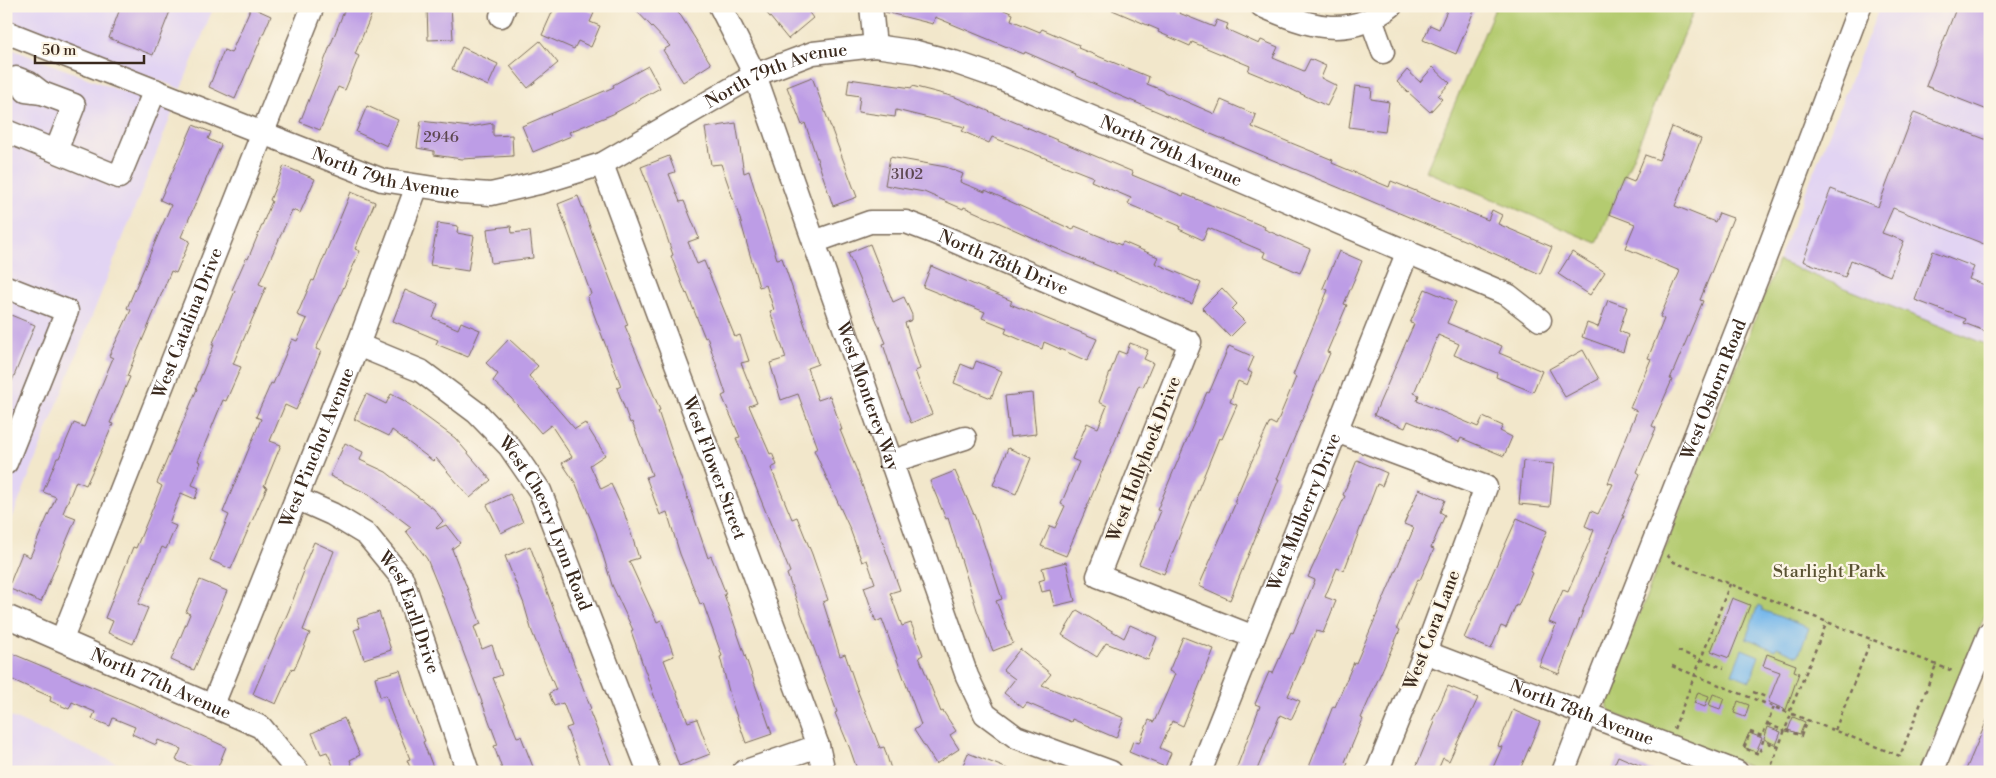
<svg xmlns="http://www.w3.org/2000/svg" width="1996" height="778" viewBox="0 0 1996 778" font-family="'Libre Bodoni',serif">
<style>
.built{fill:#e2d4f3}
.green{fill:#b4cb6f;stroke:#787a46}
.water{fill:#77b8eb;stroke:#597184}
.building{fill:#bd9de6}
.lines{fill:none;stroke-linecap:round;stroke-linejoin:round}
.minor-casing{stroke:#7b6c5b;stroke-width:25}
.path{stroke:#7b6c5b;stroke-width:2.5;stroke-dasharray:4 4;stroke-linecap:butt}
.minor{stroke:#fff;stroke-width:22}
.labels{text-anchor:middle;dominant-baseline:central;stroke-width:4.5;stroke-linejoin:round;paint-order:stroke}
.number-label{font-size:15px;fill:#5c4750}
.street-label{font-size:18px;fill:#3b2a1e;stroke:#fcf5e5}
.park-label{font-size:18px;fill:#595232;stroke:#fcf5e5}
</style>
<rect width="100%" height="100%" fill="#fcf5e5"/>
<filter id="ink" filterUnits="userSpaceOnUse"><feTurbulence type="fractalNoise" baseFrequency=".02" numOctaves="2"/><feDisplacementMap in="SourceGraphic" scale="10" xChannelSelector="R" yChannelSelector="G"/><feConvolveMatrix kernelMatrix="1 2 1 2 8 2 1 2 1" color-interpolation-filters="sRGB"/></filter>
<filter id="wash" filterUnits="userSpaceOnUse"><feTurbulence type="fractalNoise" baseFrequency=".0096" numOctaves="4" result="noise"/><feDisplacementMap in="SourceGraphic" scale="20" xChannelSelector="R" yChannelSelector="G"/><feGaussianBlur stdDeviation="1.12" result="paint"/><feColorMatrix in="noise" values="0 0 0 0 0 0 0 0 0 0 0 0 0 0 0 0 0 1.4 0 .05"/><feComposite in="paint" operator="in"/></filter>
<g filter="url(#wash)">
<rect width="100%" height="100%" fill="#f2e7cb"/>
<path class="built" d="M11 6H214L181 89 16 25 9 18 8 13Z
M1880 6H1990V346L1778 261Z
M6 47 173 111 6 534Z
M6 715 137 772H6Z"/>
<path class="green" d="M1496 6H1696L1597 243 1426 171Z
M1778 261 1990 346V603L1920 772H1763L1612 713 1608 708 1607 696Z"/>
<path class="water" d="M1758 605 1762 607V610L1809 628 1798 656 1777 647 1775 650 1746 638Z
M1742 649 1759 656 1750 681 1732 674Z"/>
<g id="blocks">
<path class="building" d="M121 6H172L153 55 109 38Z
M346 6H375L355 54 359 56 345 90 338 87 320 130 300 122Z
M427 6H451L453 39 428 40Z
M555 6H578L594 13 590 22 600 26 591 47 578 41 574 49 542 35Z
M632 6H671L681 16 711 64 683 82 663 50 670 46Z
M761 6H804L813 18 788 39Z
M884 6H995L1013 14 1011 20 1040 32 1042 29 1079 45 1078 48 1149 77 1147 84 1164 91V92L1215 114 1221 100 1256 115 1252 127 1333 160 1332 163 1389 187 1391 181 1488 220 1492 210 1502 215 1498 224 1552 247 1540 274 1466 241 1118 95 1075 75 1076 74 1025 52 1024 54 935 17 933 24 885 12Z
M1103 6H1182L1179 13 1214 27 1217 20 1228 24 1226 29 1259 44 1261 40 1278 47 1273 58 1304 71 1310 59 1326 66 1321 78 1337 86 1327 106 1282 85 1248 71 1250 66 1192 42 1190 46 1158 32 1159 30Z
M1449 6H1476L1456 54 1423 40 1430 25 1439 29Z
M1957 6H1990V111L1926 86Z
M251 7 271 16 235 99 209 87 224 50 231 53Z
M540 41 558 63 528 88 510 66Z
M462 47 498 64 488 86 452 69Z
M648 66 660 88 613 114 569 132 571 136 533 152 522 126 614 87 613 85Z
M1433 67 1450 83 1438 96 1442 99 1430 112 1397 82 1407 70 1420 82Z
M812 77 857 197 833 206 805 123 802 125 787 87Z
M849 79 912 88V86L955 97 1133 172 1132 175 1183 196 1184 194 1265 227 1264 229 1310 249 1300 273 1263 257 1265 252 1213 230 1208 228 1203 240 1179 229 1180 226 1128 204 1131 198 1091 181 1093 177 992 137 989 143 962 131 965 127 896 110 895 117 858 112 860 96 847 94Z
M1355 86 1372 88 1371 99 1389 102 1385 132 1349 127Z
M367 106 398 120 387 146 356 132Z
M1914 112 1990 141V230L1984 244 1893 208 1882 233 1904 241 1890 276 1851 260 1845 277 1803 261 1831 189 1878 207Z
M421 121 470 127 493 123V136L512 135 513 156 462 159 434 155V151L417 148Z
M736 123 744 173 749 171 777 259 782 258 818 364 807 368 818 400 830 396 842 430H840L857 471 900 590 890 593 902 626 911 623 923 655 919 657 941 712 943 711 956 731 950 735 959 749 936 764 914 730 921 725 882 619 876 622 864 587 875 583 867 560 862 562 850 529 814 450 818 448 798 394 781 400 770 363 786 358 770 311 774 310 766 285 759 287 740 219 721 164 711 165 705 128Z
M193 125 211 132 208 139 221 145 181 237 190 241 176 273 171 271 147 329 127 376 130 377 110 423 113 424 97 461 86 485 76 481 63 513 76 518 41 602 8 588 22 553 30 557 56 497 43 492 57 458H59L74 423 84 427 113 358 109 356 131 310 127 308 171 205 160 200Z
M1672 127 1701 139 1675 206 1715 222 1719 213 1733 218 1700 300 1703 301 1670 379 1672 380 1652 426 1656 428 1637 472 1640 474 1622 516H1624L1587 600 1559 674 1539 666 1556 625 1549 622 1563 590 1568 592 1590 540 1594 530 1585 526 1591 511 1598 514 1613 484 1608 483 1637 411 1630 408 1651 359 1648 358 1664 319 1660 317 1680 271 1625 248 1635 224 1609 214 1624 178 1634 182 1645 155 1659 160Z
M669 156 675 172 669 174 680 202 684 201 699 238 688 242 697 264 704 261 735 337 740 335 749 361 741 363 757 403 749 406 770 454 772 453 777 465 771 468 792 519 797 517 812 554 828 600 823 602 840 656 845 654 858 692 880 748 884 747 892 772H858L850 749 835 713 837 712 787 574 790 572 736 438 740 437 722 396 726 394 707 337 705 338 687 293 686 294 671 256 673 255 658 211 641 167Z
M890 157 946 167 963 174 960 182 985 192V190L1073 230 1075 226 1121 245 1123 242 1158 257 1155 263 1201 283 1192 304 1064 252 964 207 963 209 924 192 885 185Z
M284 166 315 179 300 213 292 210 259 284 266 287 233 364 241 367 226 401 223 400 198 461 201 462 192 485 199 488 195 499 181 493 169 523 176 526 166 549 162 547 138 604 148 608 133 644 108 633 113 621 105 618 133 547 136 548 162 486 157 483 197 389 196 388 214 345H212L235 291 232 290 246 258 248 259 272 201 270 200Z
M351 192 375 202 355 249 360 251 316 349 321 351 296 410 285 405 270 441 281 445 264 486 267 487 231 569 210 560 229 515 223 512 261 419 256 417 271 383 273 384 292 339 297 341 307 319 297 315 312 280 314 281Z
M578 196 628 325 625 326 660 410 658 411 708 558 711 556 726 594H724L772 734 746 743 732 703 720 657 722 656 703 603 700 604 680 554 667 512 660 515 646 477 652 475 632 422 630 423 617 388 621 386 587 296 591 294 558 204Z
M438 223 458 226 457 233 474 236 468 271 430 265Z
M511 226 512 233 530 231 533 258 491 263 487 229Z
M870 244 893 302 904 297 912 315V320L905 323 920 369 915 371 932 414 911 423 896 384 883 344 886 343 848 253Z
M1339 251 1362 261 1344 304 1347 305 1327 352 1330 353 1277 479H1279L1230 600 1199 586 1236 502H1234L1249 467 1270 422 1276 425 1296 377 1293 375 1328 290 1323 288Z
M1933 251 1974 267 1969 279 1990 287V333L1964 323 1966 319 1915 300Z
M1572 252 1605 272 1590 295 1558 274Z
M931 266 1012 301 1010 304 1097 339 1087 361 1044 342 1042 349 1005 333 1007 328 982 318 985 312 923 287Z
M1222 288 1237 304 1232 309 1245 322 1230 337 1202 308Z
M1425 289 1456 302 1447 323 1502 346 1499 353 1542 371 1533 392 1496 377 1497 373 1454 355 1459 344 1438 335 1414 393 1419 395 1417 401 1478 427 1483 417 1503 426 1500 431 1512 437 1504 456 1461 438 1459 442 1408 421 1405 428 1374 415 1414 324 1410 323Z
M405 290 438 304 433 318 458 329 461 322 480 330 468 357 436 344 438 340 393 321Z
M1608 300 1627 307 1619 331 1628 335 1623 352 1582 337 1587 323 1598 327Z
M6 313 35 325 7 393H6Z
M509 339 538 366 529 376 575 429 585 423 605 455 590 465 601 489 611 484 624 512 639 558 629 561 657 622 661 620 674 656 664 660 688 722 697 719 710 754 679 766 631 631 633 630 612 585 596 532 576 484 562 463 572 457 551 425 541 433 511 398 493 381 498 374 486 363Z
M1130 343 1148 350 1144 359 1153 363 1143 387 1139 385 1066 556 1041 546 1050 526 1055 528 1065 506 1061 504 1079 462 1072 459 1087 423 1098 428 1107 406 1099 402 1118 351 1126 354Z
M1229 346 1254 357 1248 371 1252 373 1247 385 1238 381 1230 402 1237 405 1222 439 1219 438 1164 574 1139 564 1161 511 1157 510 1207 392 1209 393Z
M1583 350 1599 379 1565 397 1549 369Z
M976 361 1002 371 991 398 954 383 961 364 973 369Z
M1032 393 1036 434 1010 437 1005 396Z
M366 394 386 404 391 394 403 400 455 438 491 480 470 498 436 458 433 461 392 430 389 436 354 419Z
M345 443 363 452 360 460 386 472 434 509 443 521 436 528 437 529 446 525 460 543 452 549 481 624 474 627 482 649 492 645 502 675 493 678 517 737 521 736 535 772H503L494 746 498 745 445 603 427 559 406 531 411 527 366 493 330 476Z
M1008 448 1031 458 1016 494 993 485Z
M1357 460 1387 473 1382 486 1377 484 1344 571 1337 568 1325 597 1336 601 1323 633 1316 631 1288 696 1300 701 1291 720 1280 715 1256 772H1235L1260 706 1255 704 1269 672 1273 673 1291 632 1293 633 1315 580 1308 577 1345 496 1343 495Z
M1523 461 1554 464 1550 507 1519 504Z
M955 471 975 517 1002 599 996 601 1013 643 993 651 978 613 948 518 946 519 930 481Z
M1419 489 1445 500 1440 512 1445 515 1431 548 1434 549 1420 580 1418 579 1397 628 1400 630 1361 718 1363 719 1345 762 1348 763 1344 772H1307L1333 706 1335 707 1354 662 1356 663 1414 528 1404 524Z
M510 494 523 522 501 533 487 505Z
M1517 518 1547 531 1530 572 1532 573 1518 606 1516 605 1506 628 1501 626 1491 649 1464 638Z
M314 542 334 551 303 630 310 633 294 670 292 668 276 704 253 694 289 610 304 571 302 570Z
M530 546 591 709 589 710 614 772H583L566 728 572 726 563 703 554 706 549 693 556 690 532 632 524 604 505 556Z
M1066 562 1075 601 1054 606 1050 590 1042 592 1039 581 1045 579 1042 568Z
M200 580 227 591 194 670 171 660 190 614 186 612Z
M1732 598 1750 605 1729 658 1711 651Z
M1077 610 1124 638 1130 625 1157 637 1148 660 1106 643 1097 657 1062 635Z
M379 612 391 650 364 659 354 630 360 628 357 619Z
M1183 637 1214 649 1183 726 1172 721 1160 748 1171 753 1165 767 1129 752 1133 741 1139 743 1149 720 1154 722 1175 674 1169 671Z
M1020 649 1051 674 1042 685 1124 718 1116 738 1072 719 1071 722 1027 703 1023 708 1004 693 1015 679 1003 670Z
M6 651 133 704 226 747 216 772H204L176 760 181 749 158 740 156 745 132 734 135 727 113 718 110 726 92 719 95 712 72 702 69 709 50 701 51 697 6 677Z
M1767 654 1796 665 1794 671 1799 673 1786 710 1768 702 1780 672 1763 666Z
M400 670 411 707 425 741 423 742 435 772H412L407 760 410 759 391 712 386 695 380 697 375 677Z
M1448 686 1478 698 1449 761 1443 758 1437 772H1426L1416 767 1435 722 1432 721Z
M1698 692 1709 696 1705 707 1694 703Z
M1713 694 1724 698 1720 709 1709 705Z
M1738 701 1749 705 1745 717 1734 713Z
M1513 710 1540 722 1519 772H1491L1502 747 1498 746Z
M1990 713V772H1965Z
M1793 717 1805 722 1800 734 1788 730Z
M344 718 360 755 350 760 354 772H336L327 752 321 754 312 733Z
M1768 727 1781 732 1776 745 1764 739Z
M1749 733 1762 738 1756 752 1743 747Z
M968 753 1013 771V772H960Z
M1618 756 1655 772H1611Z"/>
</g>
</g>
<g filter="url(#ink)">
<use href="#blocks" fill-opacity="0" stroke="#7b6c5b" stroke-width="1"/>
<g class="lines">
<defs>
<g id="minor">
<path id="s1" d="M720 6 755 75 967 676 985 714 1016 737 1111 772"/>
<path d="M871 6 875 46"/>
<path d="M1262 6C1308 26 1348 41 1391 6"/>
<path d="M501 16 505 6"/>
<path d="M1371 19 1383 52"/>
<path id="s2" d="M6 32 382 180 460 192 491 194 543 182 602 164 755 75 813 53 875 46 917 52 954 62 1000 78 1508 295 1540 320"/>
<path d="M6 89 9 82 16 78 29 83 42 93"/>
<path d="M26 91 42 93 74 105 56 151"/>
<path d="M6 131 119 177 155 90"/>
<path id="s3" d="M602 164 818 746 824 772"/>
<path id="s4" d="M814 242 870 222H906L935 233 1190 342 1098 576 1254 637"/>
<path d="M6 287 67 311 6 463"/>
<path id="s5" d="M358 345 421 371 477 413 509 446 540 491 649 772"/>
<path d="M1336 431 1486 487 1425 652 1377 772"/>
<path d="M890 462 965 438"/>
<path id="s6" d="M296 498 332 514 367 535 402 578 468 772"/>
<path id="s7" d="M6 616 261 727 298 772"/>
<path id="s8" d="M62 639 313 6"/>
<path id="s9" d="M1425 652 1737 772"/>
<path id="s10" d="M212 707 358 345 417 186"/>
<path d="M743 772 818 746"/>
<path id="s11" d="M1200 772 1408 251"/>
<path id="s12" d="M1563 772 1765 258 1860 6"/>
<path d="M1932 772 1990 632"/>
</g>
</defs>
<use href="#minor" class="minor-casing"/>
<path class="path" d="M1667 555 1674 562 1955 672
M1678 651 1724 668
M1672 666 1789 713 1827 622
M1753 692 1766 697
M1774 707 1762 736 1750 732 1744 748 1759 754 1763 741 1779 747
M1792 714 1900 756 1936 665
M1768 724 1785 731
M1674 729 1730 584
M1786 730 1801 736 1807 720
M1835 730 1871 640
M1769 772 1791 714"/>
<use href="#minor" class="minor"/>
</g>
</g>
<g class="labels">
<g class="number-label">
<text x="441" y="137">2946</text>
<text x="907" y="174">3102</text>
</g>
<g class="street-label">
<text stroke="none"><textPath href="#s2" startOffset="826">North 79th Avenue</textPath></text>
<text stroke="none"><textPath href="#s2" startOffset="1246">North 79th Avenue</textPath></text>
<text stroke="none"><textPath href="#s2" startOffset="406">North 79th Avenue</textPath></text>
<text stroke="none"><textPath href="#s4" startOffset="201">North 78th Drive</textPath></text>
<text stroke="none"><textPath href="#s8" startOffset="340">West Catalina Drive</textPath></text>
<text stroke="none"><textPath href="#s12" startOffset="411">West Osborn Road</textPath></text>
<text stroke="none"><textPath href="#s1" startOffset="418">West Monterey Way</textPath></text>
<text stroke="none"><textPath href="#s10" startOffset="280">West Pinchot Avenue</textPath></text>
<text transform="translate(1144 459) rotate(-69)">West Hollyhock Drive</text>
<text stroke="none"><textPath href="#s3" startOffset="324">West Flower Street</textPath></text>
<text stroke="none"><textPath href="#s11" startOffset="280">West Mulberry Drive</textPath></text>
<text stroke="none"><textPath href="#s5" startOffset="270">West Cheery Lynn Road</textPath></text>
<text stroke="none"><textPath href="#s6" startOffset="170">West Earll Drive</textPath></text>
<text transform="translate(1432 630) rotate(-69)">West Cora Lane</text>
<text stroke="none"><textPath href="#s7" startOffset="169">North 77th Avenue</textPath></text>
<text stroke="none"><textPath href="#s9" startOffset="168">North 78th Avenue</textPath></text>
</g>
<g class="park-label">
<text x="1829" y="571">Starlight Park</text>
</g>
</g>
<rect width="1996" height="778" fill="none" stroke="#fcf5e5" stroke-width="25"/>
<path d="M35 55v8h109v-8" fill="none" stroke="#3b2a1e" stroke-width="2.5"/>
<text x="42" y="55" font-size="15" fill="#3b2a1e" stroke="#fcf5e5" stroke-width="4" paint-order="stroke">50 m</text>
</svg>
